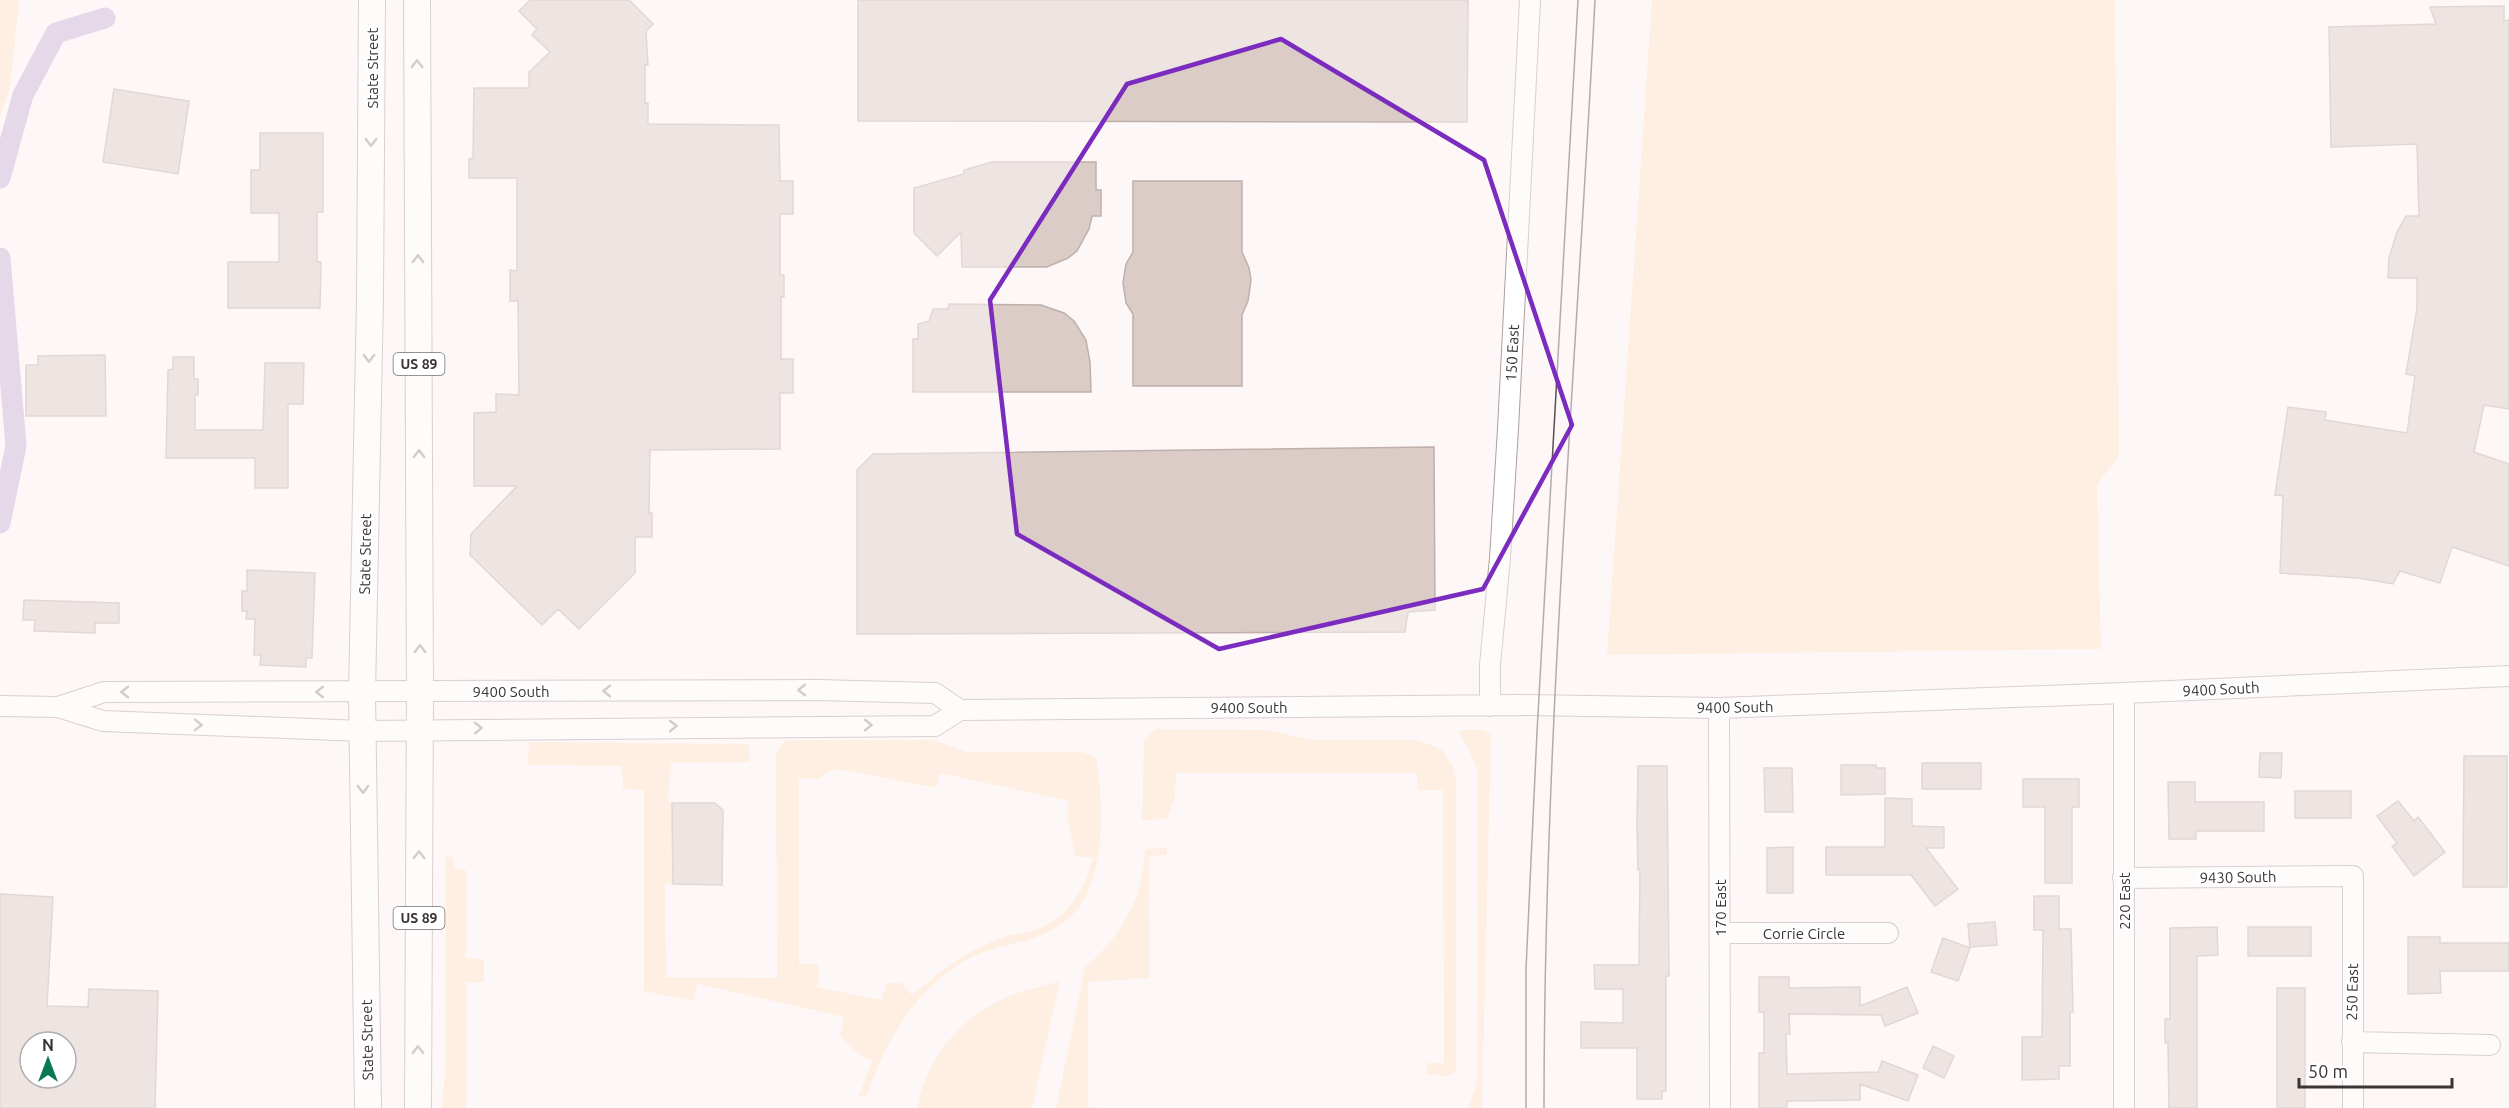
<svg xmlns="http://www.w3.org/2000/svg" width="2509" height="1108" viewBox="0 0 2509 1108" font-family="Ubuntu,sans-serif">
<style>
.green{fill:#fee5c8;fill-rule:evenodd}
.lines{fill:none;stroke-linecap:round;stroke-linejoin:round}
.canal{stroke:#c7b1d8;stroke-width:21}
.building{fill:#dcccc7;stroke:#bfb0ab;stroke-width:1.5;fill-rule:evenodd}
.minor-casing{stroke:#ae9e9f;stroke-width:22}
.major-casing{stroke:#ae9e9f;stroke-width:28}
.minor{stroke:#fff;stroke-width:20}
.major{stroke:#fff;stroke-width:26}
.tram{stroke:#565050;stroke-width:1.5}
.oneway{stroke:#9c9a9a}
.marked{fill:none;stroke:#7b2cbf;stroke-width:4.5;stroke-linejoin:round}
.labels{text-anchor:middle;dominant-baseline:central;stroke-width:4.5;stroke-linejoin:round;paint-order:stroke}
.shield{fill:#fff;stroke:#757171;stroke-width:1.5}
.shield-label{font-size:14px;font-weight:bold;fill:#3a3434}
.street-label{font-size:15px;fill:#3a3434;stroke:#fff}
</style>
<rect width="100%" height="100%" fill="#fef7f8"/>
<path class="green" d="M0 0H19L10 89 0 117Z
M1652 0H2115L2119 456 2097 485 2101 649 1607 655Z
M1156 729 1268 730 1312 740H1418L1441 749 1453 767 1456 781V1069C1450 1080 1437 1075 1426 1074L1427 1063H1444L1443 790H1417V773H1176L1175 797 1167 819 1142 820 1144 739Z
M1462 730H1483L1491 734 1482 1108H1468L1477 1083 1478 772 1468 747 1459 733Z
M793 740H933L967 752H1082L1091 755 1097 761C1104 813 1108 901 1054 929 1027 944 995 945 968 959 916 988 885 1041 867 1096H859L872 1061C856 1054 853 1047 840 1036L844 1017 698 984 693 1001 644 991V790L623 789 622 766 528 765 529 742 749 744 750 762 671 763 668 802 672 803 673 884 665 883 666 977 777 978 776 755 782 743ZM839 769 936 788 940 773 1069 801 1067 815 1075 856 1092 858C1088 885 1068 916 1042 927 1033 932 1021 932 1010 935 998 939 983 945 972 951 950 963 931 979 912 995L901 982 886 984 881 1000 817 987 820 969 816 964H799V779H818L828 772Z
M1167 847V855L1149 856 1150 978 1088 982V1107L1106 1108H1056L1085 967C1109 948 1132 916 1140 886 1143 874 1144 861 1145 849Z
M446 857H453L455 869 466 870V958L484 959V982L466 983V1108H442L446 1062Z
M1060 981 1032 1108H917C925 1062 957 1022 998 1001 1017 991 1040 988 1060 981Z"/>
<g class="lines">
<path class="canal" d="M0 178 23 95 56 33 105 18
M0 258 16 446 0 523"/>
</g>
<path class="building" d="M530 0H629L653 24 646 31 648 65H645V103H648V124L779 125 780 181H793V214H780V275H784V297H781V359H793V393H780V449L650 450 649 513H652V537H635V573L579 629 558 609 542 625 470 555 471 534 517 486H474V413L496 412V394L519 395 518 301H510V270L517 271V178H469V159L473 158 474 88H529V72L550 52 532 35 537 29 519 11Z
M858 0H1468L1467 122 858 121Z
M2504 6V21L2509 20V409L2484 405 2474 452 2509 464V566L2452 547 2440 583 2400 571 2393 584 2358 578 2280 573 2283 496 2275 495 2288 407 2326 412 2325 420 2407 433 2415 376 2406 374 2417 308V278H2388L2389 258 2397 232 2406 216H2419L2417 144 2331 147 2329 27 2436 24 2430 7Z
M114 89 189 101 178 174 103 162Z
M260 133H323V212H317V262H321L320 308H228V262H279V213H251V170H260Z
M992 162H1096V190H1101V216H1092L1089 229 1077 251 1068 258 1047 267H962L961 232 937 256 914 233V188L964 174V170Z
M1133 181H1242V252L1249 268 1251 280 1248 301 1242 315V386H1133V314L1126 303 1123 283 1126 264 1133 252Z
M949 304 1041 305 1064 313 1074 321 1086 340 1090 362 1091 392H913V339H918V324L929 321 933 309H948Z
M105 355 106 416H26V365H38V356Z
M173 357H194V379H198V395H195V430H263L265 363H304L303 404H288V488H255V458H166L168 370 173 369Z
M1434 447 1435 610 1408 612 1405 632 857 634V470L873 454Z
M247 570 315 573 312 658H306V667L260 665 261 655H254L255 619H246L247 611H242V591H247Z
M24 600 119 603V623H95V633L34 631 35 620H23Z
M2260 753H2282L2281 778 2259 777Z
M2464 756H2507V887H2463Z
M1922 763H1981V789H1922Z
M1841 765H1876V768H1885V794L1841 795Z
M1638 766H1667L1669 976H1666V1091H1662V1099H1637V1048H1581V1022L1623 1023V989H1595L1594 965H1639L1640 870H1638L1637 824Z
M1764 768H1792L1793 812H1765Z
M2023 779H2079V807H2072V883H2045V807H2023Z
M2168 782H2195V802H2264V831H2196V839H2169Z
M2295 791H2351V818H2295Z
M1885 798 1912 799V826L1944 827V848H1926L1958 889 1935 906 1911 875H1826V847H1885Z
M2398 801 2414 821 2418 817 2445 852 2414 876 2392 846 2397 843 2377 816Z
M672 803H715L723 810 722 885 673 884Z
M1793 847V893H1767V848Z
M0 894 53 897 47 1006 88 1007 89 989 158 991 155 1108H0ZM30 1042H69L67 1078H30Z
M2034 896H2059V929H2071L2073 1012H2070V1066H2059V1079L2022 1080V1037H2042L2043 930H2034Z
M1995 922 1997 945 1970 947 1968 924Z
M2217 927 2218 955 2197 956V1108H2169L2168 1043H2165V1019H2170V928Z
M2248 927H2311V956H2248Z
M2408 937H2440V943H2509V971H2440L2441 993 2408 994Z
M1943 938 1970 948 1958 981 1931 972Z
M1759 977H1789V988L1860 987V1006L1907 987 1918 1013 1885 1026 1881 1015 1789 1014 1790 1034H1786L1787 1074 1878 1072 1882 1061 1918 1075 1908 1101 1860 1084V1100L1787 1101V1108H1759V1053H1764V1012H1759Z
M2277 988H2305V1108H2277Z
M1933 1046 1954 1056 1944 1078 1923 1068Z"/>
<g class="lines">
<defs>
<path id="minor" d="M2124 693V1108
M0 706 58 707 104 692 817 690 935 693 960 710
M1490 706V665L1500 558 1508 429 1530 0
M58 707 103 721 362 731 935 726 960 710 1517 705 1719 708 2124 693 2509 676
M1719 708 1720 1108
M2123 878 2353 876V1108
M1720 933H1888
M2352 1042 2490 1045"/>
<path id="major" d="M417 0 420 691 418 1108
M368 1108 362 693 370 299 372 0"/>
</defs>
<use href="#minor" class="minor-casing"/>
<use href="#major" class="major-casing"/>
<use href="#minor" class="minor"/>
<use href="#major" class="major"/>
<path class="tram" d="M1526 1108V969L1537 732 1578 0
M1544 1108C1544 738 1576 369 1595 0"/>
</g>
<defs><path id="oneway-chevron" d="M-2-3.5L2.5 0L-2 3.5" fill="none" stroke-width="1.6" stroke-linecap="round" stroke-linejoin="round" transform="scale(1.5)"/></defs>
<g class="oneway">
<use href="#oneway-chevron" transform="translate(417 64) rotate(-90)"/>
<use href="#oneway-chevron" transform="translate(371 142) rotate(90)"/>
<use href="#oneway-chevron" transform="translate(418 259) rotate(-90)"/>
<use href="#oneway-chevron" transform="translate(369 358) rotate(91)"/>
<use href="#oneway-chevron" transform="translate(419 454) rotate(-90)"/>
<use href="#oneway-chevron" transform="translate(420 649) rotate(-90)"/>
<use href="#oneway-chevron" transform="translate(802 690) rotate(180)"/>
<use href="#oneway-chevron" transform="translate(607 691) rotate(180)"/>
<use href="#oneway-chevron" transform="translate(125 692) rotate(-180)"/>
<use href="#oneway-chevron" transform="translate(320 692) rotate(-180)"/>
<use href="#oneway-chevron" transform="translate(198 725) rotate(2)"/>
<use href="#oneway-chevron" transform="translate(868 725)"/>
<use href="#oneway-chevron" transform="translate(673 726) rotate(-1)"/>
<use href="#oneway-chevron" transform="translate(478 728) rotate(-1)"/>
<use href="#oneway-chevron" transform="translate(363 789) rotate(89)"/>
<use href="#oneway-chevron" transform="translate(419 855) rotate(-90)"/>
<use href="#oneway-chevron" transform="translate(418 1050) rotate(-90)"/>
</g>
<path d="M0 0H2509V1108H0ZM1281 39 1484 160 1572 425 1483 589 1219 649 1017 534 990 300 1127 84Z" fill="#fef7f8" fill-opacity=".55" fill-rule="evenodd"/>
<path class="marked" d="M1281 39 1484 160 1572 425 1483 589 1219 649 1017 534 990 300 1127 84Z"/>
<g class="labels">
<g class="shield">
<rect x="393.5" y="353" width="51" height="22" rx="4.5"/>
<rect x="393.5" y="907" width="51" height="22" rx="4.5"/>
</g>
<g class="shield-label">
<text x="419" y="364">US 89</text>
<text x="419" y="918">US 89</text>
</g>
<g class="street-label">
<text transform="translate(372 68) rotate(-90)">State Street</text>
<text transform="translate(1512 353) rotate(-87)">150 East</text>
<text transform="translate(365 554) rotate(-89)">State Street</text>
<text transform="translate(2221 689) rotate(-3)">9400 South</text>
<text x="511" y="691">9400 South</text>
<text x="1249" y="707">9400 South</text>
<text transform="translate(1735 707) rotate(-1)">9400 South</text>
<text transform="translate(2238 877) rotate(-1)">9430 South</text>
<text transform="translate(2124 901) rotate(-90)">220 East</text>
<text transform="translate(1720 908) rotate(-90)">170 East</text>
<text x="1804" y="933">Corrie Circle</text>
<text transform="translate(2352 992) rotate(-89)">250 East</text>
<text transform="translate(367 1040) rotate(-91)">State Street</text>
</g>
</g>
<g transform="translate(48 1060)"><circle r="28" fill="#ffffff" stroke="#b0aeae" stroke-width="1.5"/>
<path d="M0-4.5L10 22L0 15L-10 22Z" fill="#097853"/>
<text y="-9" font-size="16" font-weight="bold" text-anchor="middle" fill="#3a3434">N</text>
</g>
<path d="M2299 1078v9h153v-9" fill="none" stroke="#3a3434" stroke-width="3"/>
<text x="2308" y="1078" font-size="18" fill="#3a3434" stroke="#ffffff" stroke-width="4.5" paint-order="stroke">50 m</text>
</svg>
